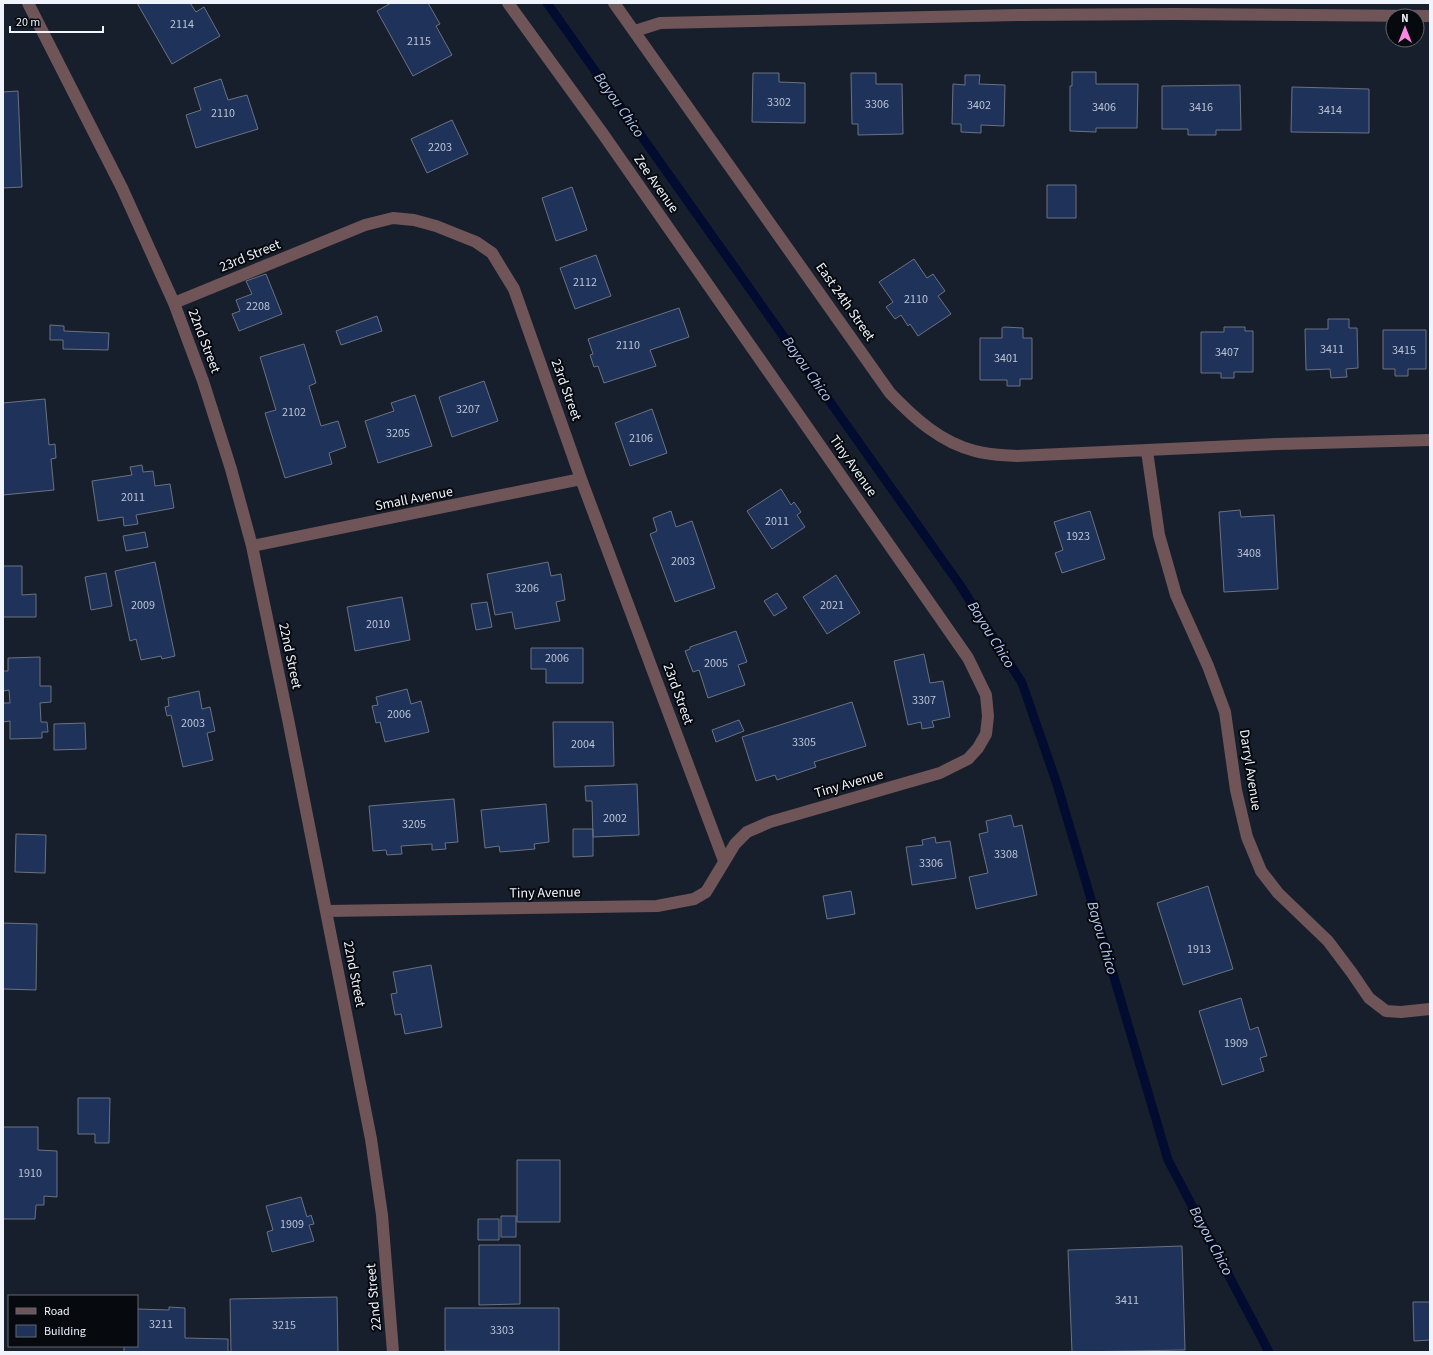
<svg xmlns="http://www.w3.org/2000/svg" width="1433" height="1355" viewBox="0 0 1433 1355" font-family="'Source Sans 3',sans-serif">
<style>
.lines{fill:none;stroke-linecap:round;stroke-linejoin:round}
.stream{stroke:#020b30;stroke-width:9}
.building{fill:#1f325a;stroke:#697282}
.street{stroke:#6f5558;stroke-width:12}
.labels{text-anchor:middle;dominant-baseline:central;stroke-width:4;stroke-linejoin:round;paint-order:stroke}
.number-label{font-size:12px;fill:#bac3d4}
.street-label{font-size:14px;fill:#eef3fc;stroke:#06090e}
.water-label{font-size:15px;font-style:italic;fill:#b5c9f4;stroke:#06090e}
</style>
<rect width="100%" height="100%" fill="#181f2c"/>
<g class="lines">
<path class="stream" d="M547 3 960 585 1022 683 1057 784 1168 1160 1269 1352"/>
</g>
<path class="building" d="M137 3H190L196 12 204 7 220 36 172 64Z
M391 3H428L440 24 436 26 452 55 413 76 377 11Z
M1072 72H1096V84H1138L1137 128H1096V132L1070 131V86H1072Z
M753 73H779V82L805 83V123L752 122Z
M851 73H876V84H902L903 134 858 135V124H852Z
M965 75H980L979 84 1005 85 1004 126 981 125V133L961 132V124H952L953 84 965 85Z
M221 79 228 100 247 95 258 129 196 148 186 115 201 110 194 88Z
M1240 85 1241 130H1216V135H1188V129H1162V86Z
M1292 87 1369 89V133L1291 132Z
M18 91 22 187 3 188V92Z
M452 120 468 154 427 173 411 139Z
M1047 185H1076V218H1047Z
M572 187 587 230 556 241 542 198Z
M596 255 611 296 575 309 560 268Z
M914 259 927 278 933 274 945 291 938 296 951 314 918 336 910 324 908 326 901 315 895 319 886 307 893 302 879 282Z
M266 274 282 314 239 331 232 314 240 311 236 300 252 294 246 281Z
M679 308 689 337 650 350 656 366 604 383 598 366 594 367 590 355 593 354 588 339Z
M377 316 382 331 341 345 336 331Z
M1328 319H1349V328H1357L1358 368 1346 369 1347 377 1331 378 1330 369 1306 370 1305 329H1328Z
M50 325 64 326V331L109 333 108 350 63 349V340H50Z
M1004 327 1023 328V338H1032V379H1020V386H1007V380H980V338H1002V328Z
M1224 327H1245V331H1253V372H1234V378H1221V373H1201V332H1224Z
M1383 330H1426V369H1408V376H1395V369H1383Z
M304 344 316 383 309 386 321 426 338 421 346 447 329 453 332 464 285 478 265 413 276 410 260 357Z
M484 381 498 421 452 437 439 397Z
M415 395 432 446 378 463 365 421 394 411 391 403Z
M45 399 49 445 55 444 56 458 51 459 54 490 3 495V403Z
M652 409 667 453 630 466 615 423Z
M142 465 143 472 153 471 155 486 170 484 174 508 136 515 138 524 124 526 123 517 98 521 92 481 132 475 130 467Z
M781 489 791 505 794 502 801 512 797 515 805 527 772 549 747 511Z
M1240 510 1241 517 1274 515 1278 589 1224 592 1219 512Z
M671 511 676 527 692 521 715 588 675 602 650 534 657 531 653 518Z
M1090 511 1105 559 1062 573 1055 553 1063 550 1054 522Z
M145 532 148 547 126 551 123 536Z
M155 562 175 656 162 659 161 656 141 660 136 639 130 641 115 571Z
M548 562 551 576 561 574 565 600 556 602 560 621 515 629 512 612 495 615 487 574Z
M3 566H22V595L36 594V617H3Z
M106 573 112 606 91 610 85 577Z
M836 575 860 613 827 634 803 597Z
M777 593 787 608 774 616 764 601Z
M402 597 410 640 355 651 347 607Z
M487 602 492 627 476 630 471 604Z
M736 631 747 662 738 665 745 685 708 698 699 670 693 672 685 651 690 649V647Z
M531 648H583V683H546V669H531Z
M924 654 930 683 943 681 950 717 932 721 934 727 922 729 921 722 908 725 894 661Z
M40 657V686H51V702L40 703 41 722H47L48 732H42V738L10 739V721L3 722V703H10L9 690 3 691V671H8V658Z
M407 689 411 704 421 701 429 732 385 742 380 722 376 723 372 706 378 705 376 697Z
M199 691 202 709 210 707 215 731 207 733 213 760 183 767 171 715 167 716 165 707 169 706 168 698Z
M852 702 866 746 814 762 816 767 777 780 775 775 756 781 742 737Z
M739 720 744 731 716 742 712 730Z
M553 722H613L614 766 554 767Z
M85 723 86 749 54 750V724Z
M637 784 639 835 593 837 592 801H586L585 786Z
M454 799 458 842 445 843 446 849 432 850V844L401 846 402 854 387 855 386 850 373 851 369 806Z
M546 804 549 842 534 844 535 849 500 852 499 846 485 848 481 810Z
M1011 815 1014 827 1022 825 1037 895 976 909 969 877 988 873 979 834 988 832 986 821Z
M573 829H593V856L573 857Z
M16 834 46 835 45 873 15 872Z
M935 837 936 843 950 841 956 878 912 885 906 847 923 845 922 840Z
M1208 886 1233 969 1183 985 1157 903Z
M851 891 855 914 827 919 823 896Z
M3 923 37 924 36 990 3 989Z
M431 965 442 1027 405 1034 401 1014 395 1015 391 994 397 993 393 972Z
M1241 998 1250 1030 1258 1027 1267 1056 1260 1058 1264 1071 1222 1085 1199 1011Z
M78 1098H110L109 1143H95V1134H78Z
M3 1127H38V1150L57 1151V1197L44 1196V1205H36L35 1219H3Z
M517 1160H560V1222H517Z
M301 1197 307 1217 311 1215 314 1224 309 1225 314 1241 272 1252 267 1232 273 1230 266 1206Z
M501 1216H516V1237H501Z
M478 1219H499V1240H478Z
M479 1245H520V1304L479 1305Z
M1182 1246 1185 1350 1072 1352 1068 1250Z
M337 1297 338 1352H231L230 1299Z
M1413 1302H1430V1340L1414 1341Z
M169 1307 185 1308V1338L228 1339V1352H124V1346H137V1309L169 1310Z
M445 1308H559V1351H445Z"/>
<g class="lines">
<path class="street" d="M28 3 122 188 174 303 203 381 231 469 252 546 288 719 371 1139 382 1215 393 1352
M614 3 890 393C914 418 940 442 975 451 988 455 1004 455 1017 456L1278 444 1430 440
M635 31 660 23 1020 15 1174 14 1430 16
M174 303 365 225 393 218 414 220 436 226 476 242 492 253 514 289 581 479 724 861
M1147 451 1159 535 1176 595 1208 666 1225 712 1236 790 1247 837 1261 871 1278 893 1328 941 1352 973 1369 998 1386 1011 1401 1012 1430 1009
M252 546 581 479
M326 911 657 906 694 899 706 892 735 844 747 832 770 822 940 773 968 759 978 748 986 734 988 716 986 695 968 658 603 134 508 3"/>
</g>
<g class="labels">
<g class="number-label">
<text x="182" y="24">2114</text>
<text x="419" y="41">2115</text>
<text x="779" y="102">3302</text>
<text x="877" y="104">3306</text>
<text x="979" y="105">3402</text>
<text x="1104" y="107">3406</text>
<text x="1201" y="107">3416</text>
<text x="1330" y="110">3414</text>
<text x="223" y="113">2110</text>
<text x="440" y="147">2203</text>
<text x="585" y="282">2112</text>
<text x="916" y="299">2110</text>
<text x="258" y="306">2208</text>
<text x="628" y="345">2110</text>
<text x="1332" y="349">3411</text>
<text x="1404" y="350">3415</text>
<text x="1227" y="352">3407</text>
<text x="1006" y="358">3401</text>
<text x="468" y="409">3207</text>
<text x="294" y="412">2102</text>
<text x="398" y="433">3205</text>
<text x="641" y="438">2106</text>
<text x="133" y="497">2011</text>
<text x="777" y="521">2011</text>
<text x="1078" y="536">1923</text>
<text x="1249" y="553">3408</text>
<text x="683" y="561">2003</text>
<text x="527" y="588">3206</text>
<text x="143" y="605">2009</text>
<text x="832" y="605">2021</text>
<text x="378" y="624">2010</text>
<text x="557" y="658">2006</text>
<text x="716" y="663">2005</text>
<text x="924" y="700">3307</text>
<text x="399" y="714">2006</text>
<text x="193" y="723">2003</text>
<text x="804" y="742">3305</text>
<text x="583" y="744">2004</text>
<text x="615" y="818">2002</text>
<text x="414" y="824">3205</text>
<text x="1006" y="854">3308</text>
<text x="931" y="863">3306</text>
<text x="1199" y="949">1913</text>
<text x="1236" y="1043">1909</text>
<text x="30" y="1173">1910</text>
<text x="292" y="1224">1909</text>
<text x="1127" y="1300">3411</text>
<text x="161" y="1324">3211</text>
<text x="284" y="1325">3215</text>
<text x="502" y="1330">3303</text>
</g>
<g class="street-label">
<text transform="translate(656 184) rotate(55)">Zee Avenue</text>
<text transform="translate(250 256) rotate(-22)">23rd Street</text>
<text transform="translate(845 302) rotate(55)">East 24th Street</text>
<text transform="translate(204 341) rotate(69)">22nd Street</text>
<text transform="translate(566 390) rotate(70)">23rd Street</text>
<text transform="translate(853 466) rotate(55)">Tiny Avenue</text>
<text transform="translate(414 499) rotate(-11)">Small Avenue</text>
<text transform="translate(290 656) rotate(78)">22nd Street</text>
<text transform="translate(678 694) rotate(70)">23rd Street</text>
<text transform="translate(1250 770) rotate(81)">Darryl Avenue</text>
<text transform="translate(849 784) rotate(-16)">Tiny Avenue</text>
<text transform="translate(545 893) rotate(-1)">Tiny Avenue</text>
<text transform="translate(354 974) rotate(79)">22nd Street</text>
<text transform="translate(374 1297) rotate(-95)">22nd Street</text>
</g>
<g class="water-label">
<text transform="translate(619 105) rotate(55)">Bayou Chico</text>
<text transform="translate(807 369) rotate(55)">Bayou Chico</text>
<text transform="translate(991 635) rotate(58)">Bayou Chico</text>
<text transform="translate(1102 938) rotate(74)">Bayou Chico</text>
<text transform="translate(1211 1241) rotate(62)">Bayou Chico</text>
</g>
</g>
<rect width="1433" height="1355" fill="none" stroke="#eef3fc" stroke-width="8"/>
<rect x="8" y="1295" width="130" height="52" fill="#06090e" stroke="#63676d"/>
<rect x="16" y="1308" width="20" height="6" fill="#6f5558" stroke="#63676d"/>
<text x="44" y="1315" font-size="12" fill="#eef3fc">Road</text>
<rect x="16" y="1325" width="20" height="12" fill="#1f325a" stroke="#63676d"/>
<text x="44" y="1335" font-size="12" fill="#eef3fc">Building</text>
<g transform="translate(1405 28)"><circle r="19" fill="#06090e" stroke="#63676d"/>
<path d="M0-3L7 15L0 10L-7 15Z" fill="#fd86e3"/>
<text y="-6" font-size="11" font-weight="bold" text-anchor="middle" fill="#eef3fc">N</text>
</g>
<path d="M10 26v6h93v-6" fill="none" stroke="#eef3fc" stroke-width="2"/>
<text x="16" y="26" font-size="12" fill="#eef3fc" stroke="#06090e" stroke-width="3" paint-order="stroke">20 m</text>
</svg>
